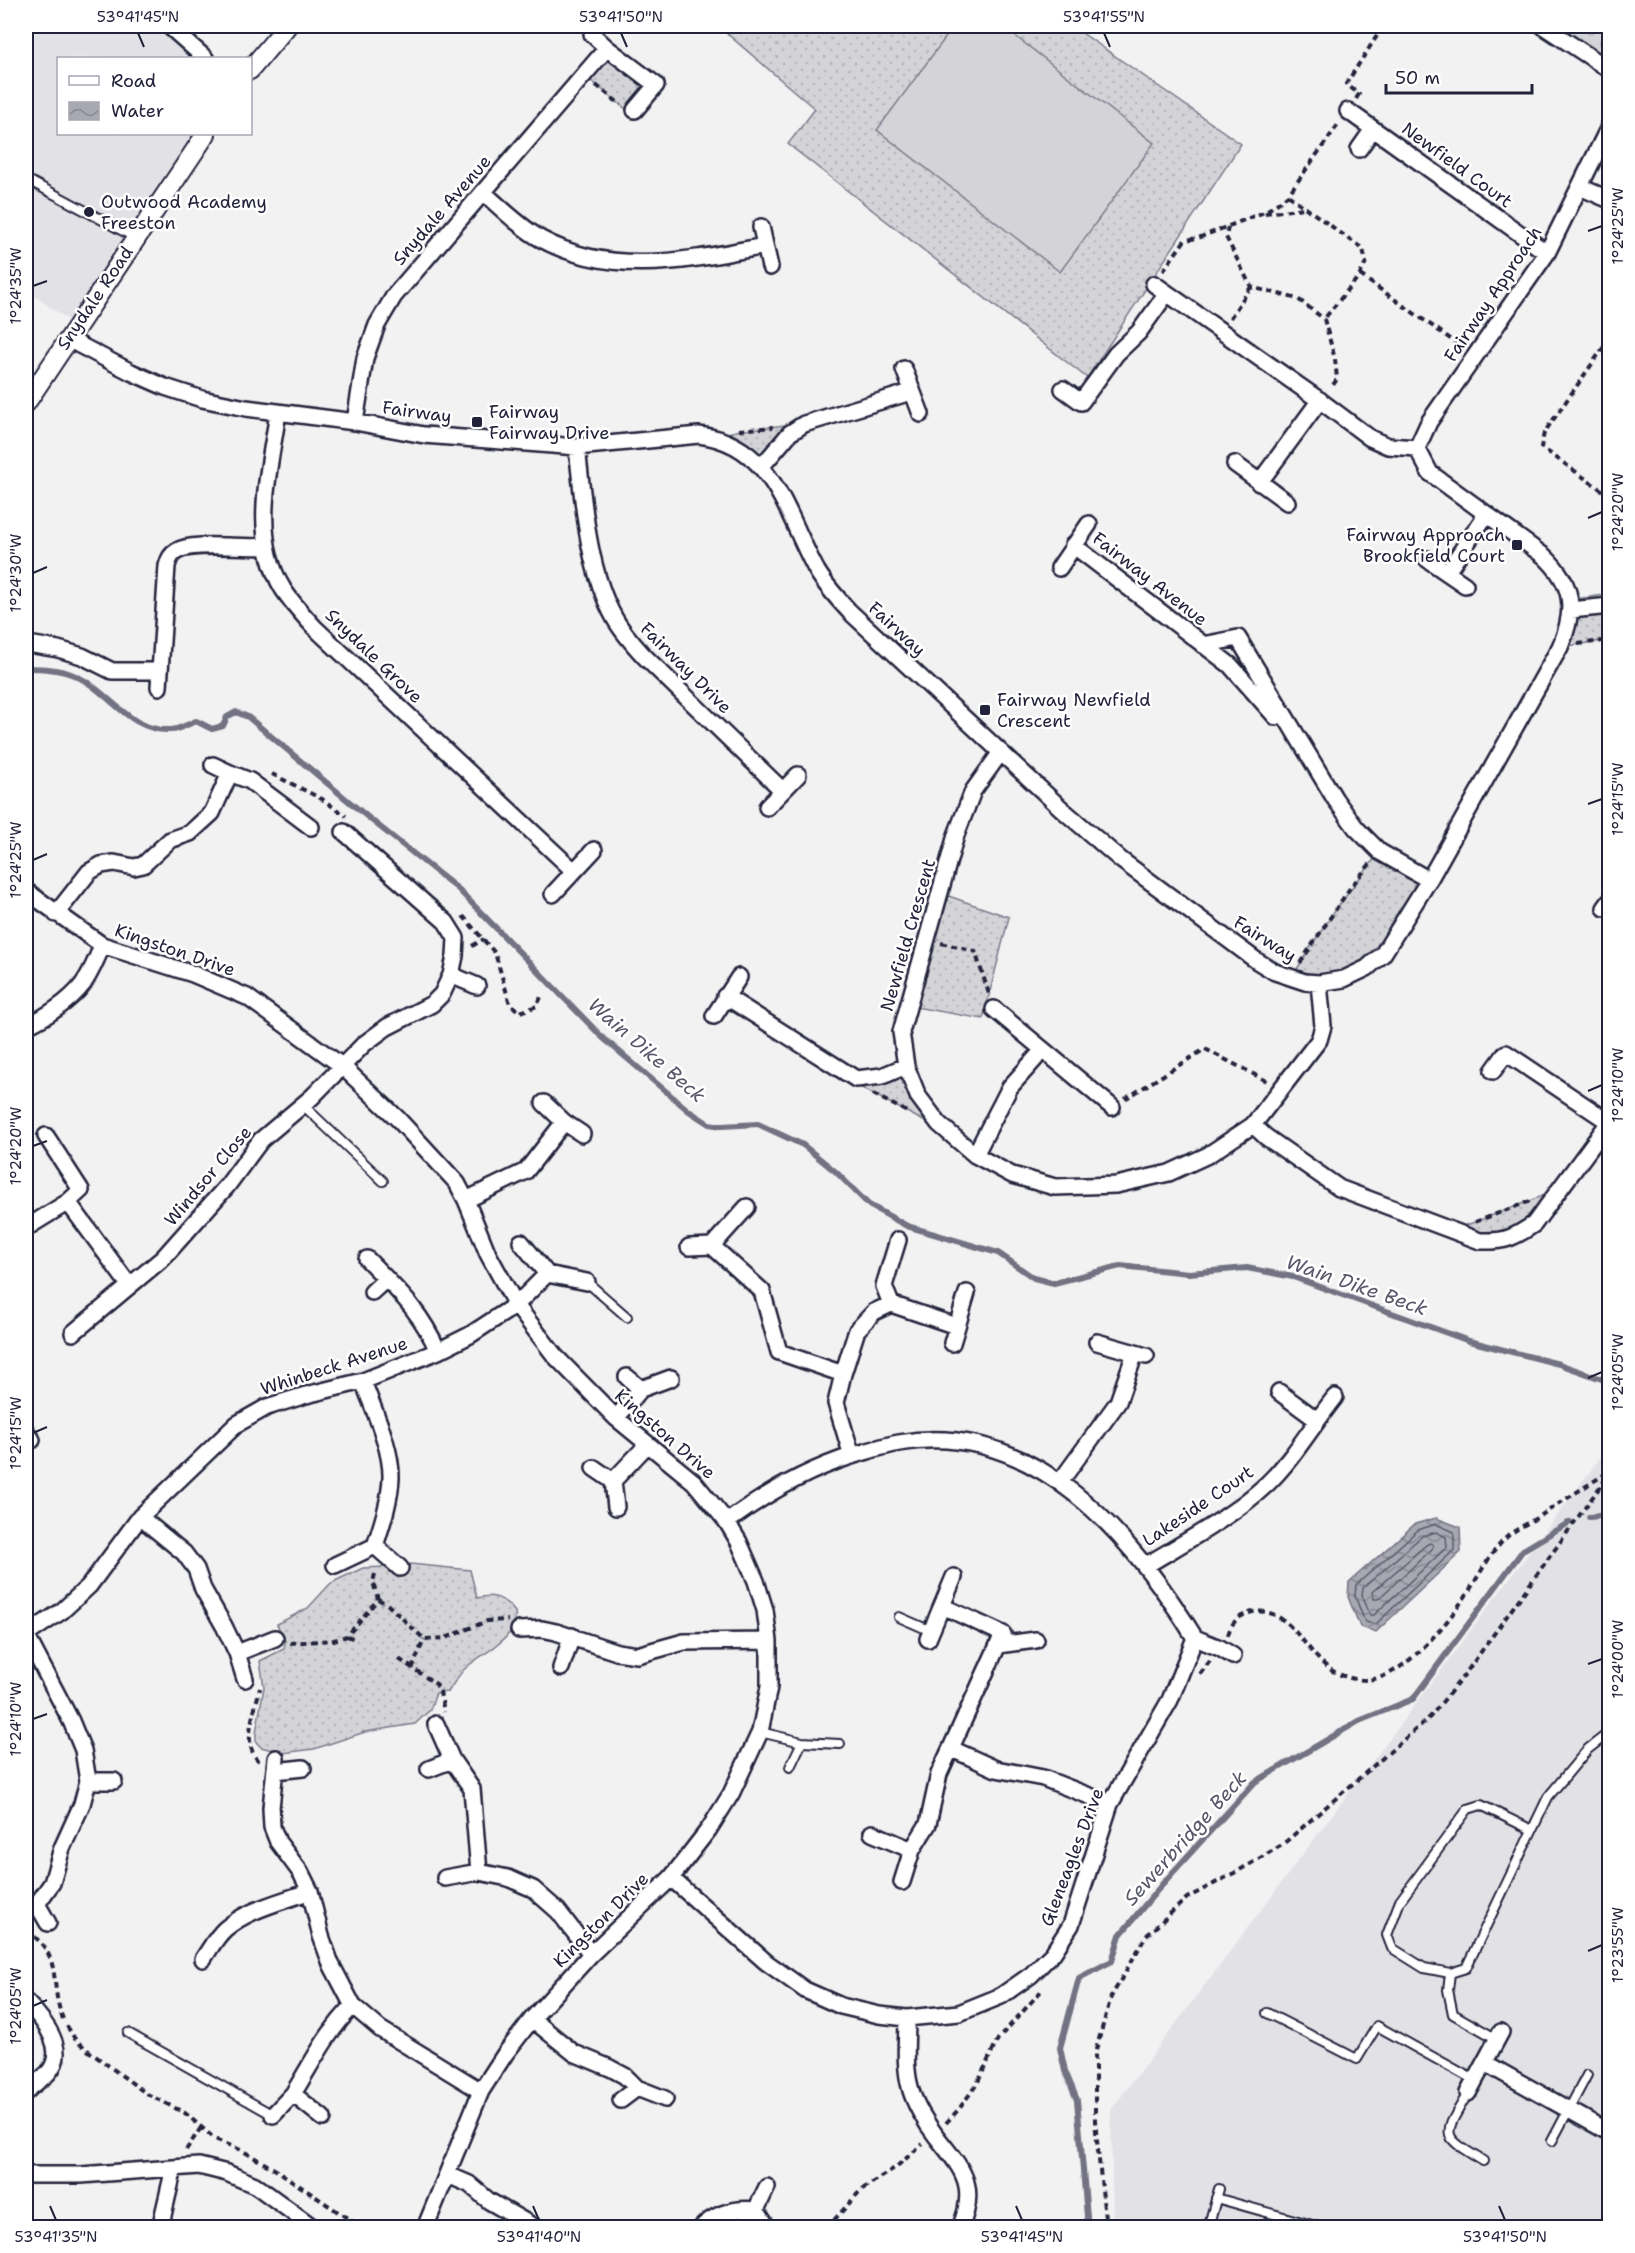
<svg xmlns="http://www.w3.org/2000/svg" width="1635" height="2253" viewBox="0 0 1635 2253" font-family="'Shantell Sans',sans-serif">
<style>
.built{fill:#e2e2e6}
.grass{fill:url(#grass-dots);stroke:#7a7a8a;stroke-width:1.5}
.cemetery{fill:url(#cemetery-stones);stroke:#7a7a8a;stroke-width:1.5}
.garden{fill:#d3d3d8;stroke:#7a7a8a;stroke-width:1.5}
.water{fill:url(#water-waves);stroke:#727282;stroke-width:1.5}
.lines{fill:none;stroke-linecap:round;stroke-linejoin:round}
.shore{stroke:#58586b;stroke-width:1.5}
.stream{stroke:#727282;stroke-width:6}
.service-casing{stroke:#22223b;stroke-width:12}
.minor-casing{stroke:#22223b;stroke-width:20}
.tertiary-casing{stroke:#22223b;stroke-width:22}
.path{stroke:#22223b;stroke-width:4;stroke-dasharray:6 4.5;stroke-linecap:butt}
.service{stroke:#fff;stroke-width:8}
.minor{stroke:#fff;stroke-width:15}
.tertiary{stroke:#fff;stroke-width:18}
.ticks{fill:none;stroke:#22223b;stroke-width:2}
.poi-dot{fill:#22223b;stroke:#fff;stroke-width:2}
.labels{text-anchor:middle;dominant-baseline:central;stroke-width:5;stroke-linejoin:round;paint-order:stroke}
.street-label{font-size:18px;fill:#22223b;stroke:#fff}
.poi-label{font-size:18px;fill:#22223b;stroke:#fff;text-anchor:start}
.water-label{font-size:20px;font-style:italic;fill:#58586b;stroke:#fff}
.neatline{fill:none;stroke:#22223b;stroke-width:2}
.ticks-label{font-size:15px;text-anchor:middle;fill:#22223b}
</style>
<defs>
<pattern id="grass-dots" width="8" height="8" patternUnits="userSpaceOnUse" patternTransform="scale(1.5)"><rect width="8" height="8" fill="#d3d3d8"/><path d="M2 2h.1M6 6h.1" fill="none" stroke="#b5b5ba" stroke-width="1.8" stroke-linecap="round"/></pattern>
<pattern id="cemetery-stones" width="16" height="16" patternUnits="userSpaceOnUse" patternTransform="scale(1.5)"><rect width="16" height="16" fill="#d3d3d8"/><path d="M2 7V4a2 2 0 0 1 4 0v3zM10 15v-3a2 2 0 0 1 4 0v3z" fill="#b5b5ba"/></pattern>
<pattern id="water-waves" width="16" height="10" patternUnits="userSpaceOnUse" patternTransform="scale(1.5)"><rect width="16" height="10" fill="#a8a8b2"/><path d="M0 5q4-4 8 0t8 0" fill="none" stroke="#888892"/></pattern>
</defs>
<rect width="100%" height="100%" fill="#f2f2f3"/>
<filter id="ink" filterUnits="userSpaceOnUse"><feTurbulence type="fractalNoise" baseFrequency=".0167" numOctaves="2"/><feDisplacementMap in="SourceGraphic" scale="12" xChannelSelector="R" yChannelSelector="G"/><feConvolveMatrix kernelMatrix="1 2 1 2 8 2 1 2 1" color-interpolation-filters="sRGB"/></filter>
<g filter="url(#ink)">
<path class="built" d="M26 26H169L205 58H58V134H206L77 326 26 290Z
M1609 1446V2227H1113L1111 2110Z"/>
<path class="grass" d="M718 26H1072L1241 144 1087 378 788 144 815 109Z
M607 48 656 85 632 114 584 75Z
M794 424 762 466 712 437 736 431Z
M1609 594V640L1560 647 1570 600Z
M1380 852 1429 880 1383 954 1344 979H1291C1317 934 1347 892 1380 852Z
M940 893 1009 917 983 1019 909 1006Z
M906 1066 933 1126 856 1085Z
M1558 1190 1544 1211 1499 1242 1451 1231Z
M410 1564 470 1570 477 1598C494 1593 504 1598 515 1612 520 1637 484 1652 468 1666 460 1672 454 1683 448 1692L436 1693 430 1710 415 1724 365 1732 314 1749 283 1753 261 1747 256 1742V1733L264 1687 260 1661 284 1649 285 1641 277 1624 308 1608 330 1584 337 1580 363 1568 385 1567 398 1578Z"/>
<path class="cemetery" d="M1543 26H1609V70Z"/>
<path class="garden" d="M954 26H1002L1154 143 1060 272 877 130Z"/>
<path class="water" d="M1436 1518 1460 1527 1461 1552 1376 1632 1360 1627 1348 1597 1349 1582 1415 1524Z"/>
<g class="lines">
<path class="shore" d="M1436 1524 1454 1532V1550L1376 1624 1365 1622 1355 1596 1356 1585 1418 1530Z
M1436 1532 1446 1537 1447 1547 1374 1615H1370L1362 1595 1363 1588 1422 1536Z
M1430 1543 1433 1545 1432 1549 1378 1599H1374L1372 1592 1426 1545Z"/>
<path class="stream" d="M26 668C40 668 58 669 71 674 109 688 127 732 170 730 178 730 188 724 196 721L212 729 223 726 227 717 236 712 248 717 370 819 458 889 602 1037 689 1111 709 1124 722 1126 758 1124 803 1145 836 1172 869 1205 907 1226 998 1253 1034 1278 1054 1283 1120 1266 1189 1273 1247 1268 1293 1277 1469 1341 1559 1364 1610 1382
M1589 1517 1610 1515
M1088 2228 1077 2100 1065 2071 1060 2048 1079 1978 1112 1961 1120 1935 1165 1881 1255 1782 1359 1721 1413 1699 1523 1550 1570 1522"/>
<defs>
<path id="service" d="M26 179 136 238
M303 1105 383 1181
M587 1282 627 1317
M899 1617 931 1631
M760 1732 802 1742 840 1744
M790 1767 802 1742
M1532 1830 1481 1805 1468 1809 1400 1901 1387 1935 1392 1948 1424 1968 1450 1973 1466 1968 1548 1797 1588 1749 1610 1732
M1450 1973 1448 1990 1453 2014 1497 2039
M1267 2013 1357 2059 1377 2026 1476 2081
M128 2033 273 2115
M1468 2093C1443 2137 1439 2134 1483 2161
M1552 2141 1587 2075
M1216 2198 1323 2228
M1208 2228 1219 2189"/>
<path id="minor" d="M169 26 205 58
M1543 26 1610 70
M592 34 607 48 656 85 635 110
M1348 111 1547 253
M1359 149 1373 129
M1580 187 1610 200
M483 192C501 208 520 227 541 239 613 278 689 260 765 246
M761 227 770 267
M1154 284 1322 402 1370 438 1388 446 1417 448
M68 339 131 372 165 387 202 399 246 408 355 422 424 435 577 447 699 435C774 444 786 515 817 571 826 586 837 598 849 611L1064 811 1121 860 1257 961 1275 972 1305 982 1319 983 1344 979 1367 968 1383 954 1429 880 1560 647C1576 610 1574 584 1544 556L1430 473 1417 448 1429 422 1547 253 1610 125
M904 369 921 414
M1063 389 1081 402 1116 354 1139 332 1167 293
M278 412C270 469 250 535 283 589 292 603 304 616 315 628L574 871
M355 422 365 358 377 325 394 296 607 48
M577 447C583 501 588 572 615 619 623 633 633 644 644 656L782 790
M1235 464 1287 502
M762 466 790 433 804 424 911 392
M1259 483 1320 400
M1073 545 1230 665 1276 717
M1427 559 1465 585
M1059 568 1089 524
M1447 572 1486 515
M1571 610 1610 606
M34 645 58 649 82 656 112 671H160
M1203 645 1238 638 1335 799 1356 828 1380 852 1429 880
M159 687 167 566C169 560 170 555 177 551 193 541 245 549 267 546
M1001 752 973 791 956 835 901 1032 906 1066 918 1096 939 1124 975 1155 1012 1175 1055 1187 1116 1185 1169 1173 1208 1155 1253 1125 1319 1040 1323 1026 1319 983
M230 773 250 781 311 827
M767 807 798 775
M26 891 102 945 193 974 247 997 342 1066 398 1119 457 1183 466 1200 488 1254 516 1305 555 1356 616 1418 694 1482 727 1522 739 1542 756 1581 765 1610 769 1641V1687L760 1732 731 1794 709 1829 671 1878 591 1954 532 2019 505 2054 481 2091 425 2228
M553 894 594 850
M1605 908 1610 901
M56 914 89 872 101 865 114 863 134 867 143 865 170 840 190 833 212 813 230 773 213 765
M451 975 477 986
M725 996 856 1079 882 1076 906 1066
M994 1009 1112 1107
M714 1016 739 977
M26 1026C45 1018 70 1001 83 984 91 972 97 959 102 945
M1493 1071 1506 1053 1609 1122
M544 1103 564 1122 582 1134
M1253 1125 1266 1137 1339 1188 1480 1241C1504 1242 1514 1238 1534 1224L1610 1121
M975 1155 1010 1087 1043 1050
M466 1200 526 1171 564 1122
M68 1202 129 1285
M26 1228 68 1202 81 1190 46 1136
M521 1242 547 1274 587 1282
M712 1246 762 1291 779 1352 843 1374
M689 1247 712 1246 747 1207
M367 1259C398 1291 420 1310 438 1351
M372 1292 386 1279
M891 1304 884 1286 898 1240
M73 1333 163 1258 227 1186 261 1140 312 1097 364 1044 387 1027 432 1004 442 994 451 975 455 956 456 938 446 922 344 832
M1097 1342 1146 1356
M952 1343 967 1293
M627 1377 641 1389 671 1378
M1279 1392 1317 1420
M616 1418 641 1389
M26 1431 32 1440
M852 1456 836 1403 843 1374 857 1330 874 1312 891 1304 956 1326
M594 1468 613 1481 616 1507
M613 1481 647 1445
M1060 1482 1118 1402 1135 1353
M140 1517 184 1553 196 1569 203 1589 224 1626 237 1653 245 1679
M727 1522C769 1491 816 1465 868 1451 878 1448 888 1445 899 1443 1034 1419 1132 1536 1195 1638
M375 1546 400 1568
M335 1565 375 1546C382 1524 390 1501 391 1478 392 1448 373 1409 363 1381
M1145 1566C1186 1541 1232 1517 1267 1484 1293 1459 1312 1426 1335 1397
M942 1606 1003 1634 998 1645 1036 1640
M519 1630 542 1629 556 1632 617 1652 637 1655 684 1642 769 1641
M26 1635 62 1611 89 1586 140 1517 237 1424 267 1407 306 1395 363 1381 438 1351 470 1335 516 1305 547 1274
M26 1635 71 1721 83 1750 88 1781 82 1804 62 1848 52 1883 37 1904
M928 1639 954 1577
M237 1653 275 1638
M561 1668 572 1636
M436 1724 452 1760 472 1789 479 1872
M952 1749 996 1769 1043 1778 1110 1804
M276 1758 271 1808 272 1827 278 1842 301 1873 310 1891 321 1936 331 1964 353 2006 380 2029 481 2091
M429 1769 452 1760
M275 1771 303 1768
M88 1781H114
M872 1833 912 1850
M445 1878 479 1872 508 1878 533 1889 558 1911 591 1954
M671 1878 766 1962 805 1990 841 2006 879 2015 907 2018 959 2013 1001 1996 1031 1975 1053 1953 1071 1925 1110 1804 1170 1700 1195 1638 1220 1648 1233 1656
M902 1882 912 1850 928 1824 939 1774 998 1645
M26 1905 37 1904 48 1923
M203 1959C210 1949 216 1937 225 1929 248 1909 282 1902 310 1891
M26 2002C43 2019 69 2050 48 2073 41 2080 32 2085 26 2092
M907 2018C907 2040 904 2065 910 2087 914 2103 926 2123 936 2136 961 2168 979 2184 960 2228
M532 2019 574 2053 610 2068 625 2076 637 2088 665 2099
M1485 2063 1610 2133
M1468 2093 1501 2032
M621 2100 637 2088
M273 2115 293 2094
M323 2118 293 2094C312 2063 327 2032 353 2006
M26 2175H81L199 2166 227 2173 255 2185 314 2228
M448 2175 469 2184 489 2201 536 2228
M767 2187 756 2210 768 2228
M160 2228 174 2168
M701 2228C716 2213 735 2208 756 2210"/>
<path id="tertiary" d="M250 70 287 26
M26 403 206 134"/>
</defs>
<use href="#service" class="service-casing"/>
<use href="#minor" class="minor-casing"/>
<use href="#tertiary" class="tertiary-casing"/>
<path class="path" d="M596 85 621 105
M1356 99 1359 94 1346 84 1382 28
M1288 195 1363 249 1366 262 1360 275 1324 319
M1265 213 1305 208
M1228 227 1226 237 1251 287 1298 299 1324 319 1335 359 1337 379 1331 388
M1163 271 1185 240 1198 238 1262 213 1274 206 1288 195 1340 122
M1360 275 1462 347
M1230 318 1251 287
M1610 338 1544 433 1541 447 1610 496
M739 430 773 427
M1578 644 1610 640
M272 774 322 799 346 816
M463 916 495 953 510 1004 520 1012 537 1006 541 997
M941 943 975 951 989 994
M472 946 484 939
M1300 963 1350 888 1370 864
M873 1094 909 1113
M1125 1099 1205 1049 1267 1081
M1475 1222 1530 1201
M378 1599 388 1605 424 1639 446 1638 487 1621 508 1620
M1228 1635C1231 1625 1235 1619 1244 1615 1285 1597 1304 1652 1330 1669 1341 1677 1360 1682 1374 1679 1409 1672 1450 1620 1469 1591 1481 1572 1492 1550 1509 1535 1518 1528 1530 1522 1540 1516 1563 1501 1586 1486 1610 1471
M347 1636 355 1639
M290 1643 334 1640 347 1636 378 1599 373 1582 376 1570
M399 1659 436 1684 440 1692 444 1712
M412 1669 424 1639
M1200 1674 1210 1661
M259 1761C240 1744 256 1708 260 1688
M26 1930C65 1957 48 1982 63 2019
M67 2026 75 2039 90 2052 147 2094 185 2113 215 2139 243 2151 276 2170 362 2228
M946 2123 959 2109 977 2084 998 2039 1043 1989
M186 2150 202 2126
M827 2228 861 2190 896 2167 923 2144
M1106 2228 1095 2121V2053L1111 1997 1146 1936 1187 1898 1238 1871 1282 1845 1430 1717 1465 1674 1610 1473"/>
<use href="#service" class="service"/>
<use href="#minor" class="minor"/>
<use href="#tertiary" class="tertiary"/>
</g>
</g>
<path class="ticks" d="M138 33 144 47M621 33 627 47M1104 33 1110 47M1588 231 1602 226M33 286 47 281M1588 518 1602 512M33 573 47 567M1588 804 1602 799M33 860 47 854M1588 1091 1602 1085M33 1146 47 1141M1588 1378 1602 1372M33 1433 47 1427M1588 1664 1602 1659M33 1719 47 1714M1588 1951 1602 1945M33 2006 47 2000M50 2206 56 2220M533 2206 539 2220M1016 2206 1022 2220M1499 2206 1505 2220"/>
<g class="poi-dot">
<circle cx="89" cy="212" r="6"/>
<rect x="471" y="416" width="12" height="12" rx="3"/>
<rect x="1511" y="539" width="12" height="12" rx="3"/>
<rect x="979" y="704" width="12" height="12" rx="3"/>
</g>
<g class="labels">
<g class="street-label">
<text transform="translate(1457 165) rotate(36)">Newfield Court</text>
<text transform="translate(442 210) rotate(-49)">Snydale Avenue</text>
<text transform="translate(1493 294) rotate(-56)">Fairway Approach</text>
<text transform="translate(95 298) rotate(-56)">Snydale Road</text>
<text transform="translate(417 412) rotate(8)">Fairway</text>
<text transform="translate(1150 579) rotate(38)">Fairway Avenue</text>
<text transform="translate(897 629) rotate(43)">Fairway</text>
<text transform="translate(374 656) rotate(44)">Snydale Grove</text>
<text transform="translate(686 668) rotate(45)">Fairway Drive</text>
<text transform="translate(908 935) rotate(-74)">Newfield Crescent</text>
<text transform="translate(1265 939) rotate(32)">Fairway</text>
<text transform="translate(175 950) rotate(19)">Kingston Drive</text>
<text transform="translate(208 1176) rotate(-50)">Windsor Close</text>
<text transform="translate(334 1366) rotate(-18)">Whinbeck Avenue</text>
<text transform="translate(665 1434) rotate(41)">Kingston Drive</text>
<text transform="translate(1198 1506) rotate(-34)">Lakeside Court</text>
<text transform="translate(1072 1857) rotate(-69)">Gleneagles Drive</text>
<text transform="translate(601 1920) rotate(-45)">Kingston Drive</text>
</g>
<g class="poi-label">
<text x="101" y="202">Outwood Academy<tspan x="101" dy="21">Freeston</tspan></text>
<text x="489" y="412">Fairway<tspan x="489" dy="21">Fairway Drive</tspan></text>
<text x="1505" y="535" text-anchor="end">Fairway Approach<tspan x="1505" dy="21">Brookfield Court</tspan></text>
<text x="997" y="700">Fairway Newfield<tspan x="997" dy="21">Crescent</tspan></text>
</g>
<g class="water-label">
<text transform="translate(647 1050) rotate(41)">Wain Dike Beck</text>
<text transform="translate(1357 1285) rotate(19)">Wain Dike Beck</text>
<text transform="translate(1185 1838) rotate(-48)">Sewerbridge Beck</text>
</g>
</g>
<rect width="1635" height="2253" fill="none" stroke="#fff" stroke-width="66"/>
<rect x="57" y="57" width="195" height="78" fill="#ffffff" stroke="#a7a7b1" stroke-width="1.5"/>
<rect x="69" y="76" width="30" height="9" fill="#ffffff" stroke="#a7a7b1" stroke-width="1.5"/>
<text x="111" y="87" font-size="18" fill="#22223b">Road</text>
<rect x="69" y="102" width="30" height="18" fill="url(#water-waves)" stroke="#a7a7b1" stroke-width="1.5"/>
<text x="111" y="117" font-size="18" fill="#22223b">Water</text>
<path d="M1386 84v9h146v-9" fill="none" stroke="#22223b" stroke-width="3"/>
<text x="1395" y="84" font-size="18" fill="#22223b" stroke="#ffffff" stroke-width="4.5" paint-order="stroke">50 m</text>
<rect x="33" y="33" width="1569" height="2187" class="neatline"/>
<g class="ticks-label">
<text x="138" y="22">53°41'45"N</text>
<text x="621" y="22">53°41'50"N</text>
<text x="1104" y="22">53°41'55"N</text>
<text transform="translate(1618 226) rotate(-90)" y="5">1°24'25"W</text>
<text transform="translate(16 286) rotate(-90)" y="5">1°24'35"W</text>
<text transform="translate(1618 512) rotate(-90)" y="5">1°24'20"W</text>
<text transform="translate(16 573) rotate(-90)" y="5">1°24'30"W</text>
<text transform="translate(1618 799) rotate(-90)" y="5">1°24'15"W</text>
<text transform="translate(16 860) rotate(-90)" y="5">1°24'25"W</text>
<text transform="translate(1618 1085) rotate(-90)" y="5">1°24'10"W</text>
<text transform="translate(16 1146) rotate(-90)" y="5">1°24'20"W</text>
<text transform="translate(1618 1372) rotate(-90)" y="5">1°24'05"W</text>
<text transform="translate(16 1433) rotate(-90)" y="5">1°24'15"W</text>
<text transform="translate(1618 1659) rotate(-90)" y="5">1°24'00"W</text>
<text transform="translate(16 1719) rotate(-90)" y="5">1°24'10"W</text>
<text transform="translate(1618 1945) rotate(-90)" y="5">1°23'55"W</text>
<text transform="translate(16 2006) rotate(-90)" y="5">1°24'05"W</text>
<text x="56" y="2242">53°41'35"N</text>
<text x="539" y="2242">53°41'40"N</text>
<text x="1022" y="2242">53°41'45"N</text>
<text x="1505" y="2242">53°41'50"N</text>
</g>
</svg>
